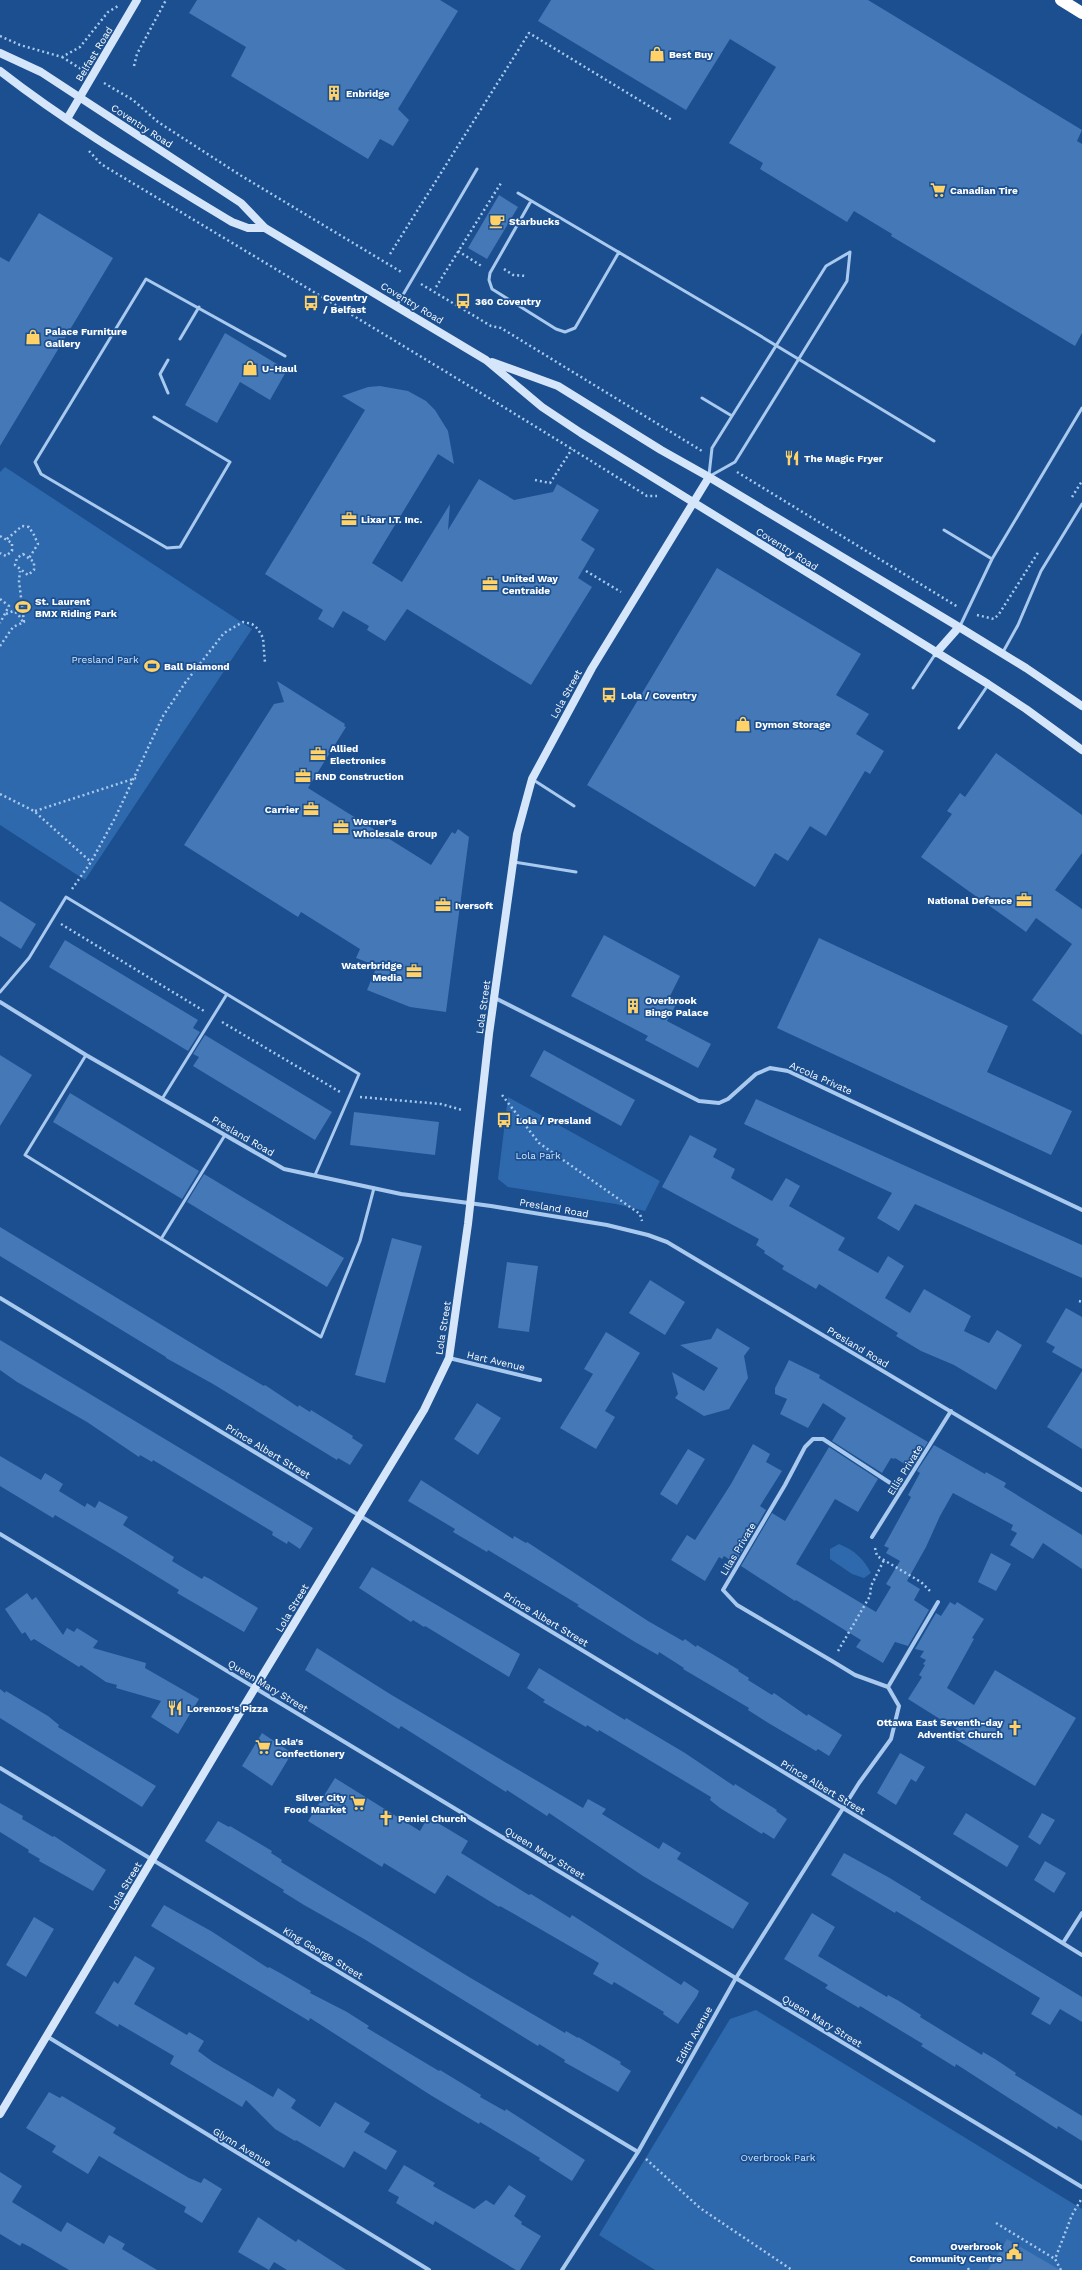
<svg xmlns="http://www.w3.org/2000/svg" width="1082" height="2270" viewBox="0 0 1082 2270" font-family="'Work Sans',sans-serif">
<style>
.green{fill:#2e69ad}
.building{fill:#4478b7}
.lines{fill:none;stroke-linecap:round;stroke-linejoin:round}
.path{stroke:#a9c9ee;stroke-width:2.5;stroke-dasharray:2 3;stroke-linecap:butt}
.lane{stroke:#a9c9ee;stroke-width:3}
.street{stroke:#a9c9ee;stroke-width:4}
.secondary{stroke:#d6e6fa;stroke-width:8}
.highway{stroke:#fff;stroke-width:12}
.labels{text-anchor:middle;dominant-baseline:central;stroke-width:3.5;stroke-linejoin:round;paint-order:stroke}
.street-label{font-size:10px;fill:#fff;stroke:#1b4f8f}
.poi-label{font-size:10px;font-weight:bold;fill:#fff;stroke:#1b4f8f;text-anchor:start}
.park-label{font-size:10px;fill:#cfe3fa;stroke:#1b4f8f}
</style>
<rect width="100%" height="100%" fill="#1b4f8f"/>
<path class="green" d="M5 467 252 629 85 880 0 825V472Z
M508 1097 660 1181 645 1211 616 1204 508 1187 498 1179Z
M839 1544C854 1550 864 1559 871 1573L864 1578 852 1574 830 1559V1549Z
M756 2010 1082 2209V2270H655L599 2235 730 2019Z"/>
<path class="building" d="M197 0H440L458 11 398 109 409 120 393 146 380 139 368 159 231 76 246 47 189 13Z
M551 0H868L1082 130 1077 141 1082 144V333L1075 346 891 236 892 234 854 211 847 222 760 169 763 163 729 143 776 67 730 39 686 110 538 21Z
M499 195 518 207 487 259 468 248Z
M39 213 113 258 0 446V257L9 262Z
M225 333 287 370 270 400 240 382 217 423 185 405Z
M380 386 408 391 426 401 435 410 448 431 454 464 438 454 372 563 402 582 450 504 448 530 479 479 514 500 553 492 557 484 599 510 581 540 595 549 578 578 592 587 531 685 407 609 385 641 367 630 369 626 343 611 333 628 318 619 323 610 265 574 365 410 342 396 368 387Z
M717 568 861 654 836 695 869 714 856 734 884 751 870 774 865 771 826 836 810 826 788 861 775 853 755 887 587 785Z
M277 681 345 724 344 726 346 727 308 788 431 865 452 832 455 834 458 829 469 837 446 1012 410 1007 367 990 377 966 356 958 360 949 301 912 298 917 184 845 274 704 284 702Z
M996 753 1082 815V853L1055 890 1082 909V1035L1032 1000 1072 944 1036 918 1026 932 921 857 952 814 947 811 960 793 965 797Z
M0 901 36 924 21 949 0 936Z
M604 935 680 976 670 996 678 1001 667 1021 711 1044 698 1068 645 1040 648 1036 571 996Z
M819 938 1008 1026 987 1072 1072 1111 1051 1155 777 1028Z
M65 940 198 1020 193 1028 200 1032 188 1051 49 967Z
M205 1035 332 1112 315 1140 193 1066 199 1057 193 1054Z
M544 1050 635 1100 621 1126 530 1076Z
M0 1055 32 1075 0 1126Z
M70 1093 199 1171 182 1199 53 1122Z
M756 1099 1082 1245V1278L915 1204 899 1231 877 1218 892 1193 744 1124Z
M354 1112 439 1122 435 1155 350 1145Z
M690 1135 717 1149 713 1157 735 1169 731 1178 772 1201 786 1178 800 1186 789 1206 845 1238 838 1250 878 1273 888 1256 904 1266 885 1298 910 1313 924 1289 971 1316 964 1331 989 1343 997 1330 1022 1345 996 1390 954 1365 921 1351 896 1336 898 1333 819 1284 816 1289 782 1269 784 1266 764 1253 765 1251 756 1245 759 1239 662 1187Z
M204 1174 344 1258 327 1287 187 1202Z
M0 1227 221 1361 264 1386 265 1385 298 1407 299 1405 310 1412 311 1410 353 1436 352 1438 363 1445 350 1465 338 1458 337 1460 213 1384 166 1358V1357L0 1256Z
M392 1238 422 1246 385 1383 355 1375Z
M507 1262 538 1266 529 1332 498 1328Z
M650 1280 685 1302 665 1335 629 1313Z
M1066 1308 1082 1317V1369L1052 1352 1055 1347 1046 1342Z
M717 1328 750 1348 744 1356 748 1378 729 1409 704 1416 675 1398 678 1394 672 1372 704 1391 718 1368 680 1345 711 1339Z
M606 1332 640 1353 605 1411 615 1417 596 1449 560 1428 593 1374 584 1369Z
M0 1340 313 1528 300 1549 288 1541 287 1544 272 1535 273 1532 153 1460 152 1462 140 1455 139 1457 87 1422 17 1382 0 1370Z
M789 1360 820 1375 819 1378 928 1442 911 1468 895 1458 894 1459 891 1458 882 1473 832 1441 846 1418 823 1403 808 1428 780 1414 787 1399 775 1394V1388Z
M1082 1371V1449L1047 1427Z
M477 1403 501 1418 478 1455 454 1439Z
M753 1444 770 1454 766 1462 782 1471 760 1506 766 1510 735 1563 724 1556 722 1559 719 1557 705 1581 671 1560 687 1535 695 1540 731 1484Z
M934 1445 985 1474 986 1472 1006 1483 1004 1487 1082 1535V1569L1043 1543 1033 1559 1010 1545 1017 1533 1011 1530 1013 1525 953 1493 940 1516 926 1547 907 1581 920 1589 914 1600 929 1610 908 1646 895 1642 883 1663 856 1647 861 1640 796 1600 795 1601 741 1566 772 1513 785 1521 829 1447 878 1479 858 1512 835 1499 796 1564 876 1612 891 1587 886 1584 900 1561 886 1553 889 1548 884 1546 911 1497 908 1495 920 1473 917 1471Z
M688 1449 705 1459 677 1505 660 1494Z
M0 1456 41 1480 45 1473 55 1479 63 1484 59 1491 85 1507 87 1503 95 1508 99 1501 110 1507 128 1517 123 1525 174 1557 172 1561 202 1579 204 1576 210 1579 258 1608 244 1632 177 1593 179 1590 114 1550 55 1515 53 1518 0 1486Z
M421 1480 513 1539 514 1536 526 1543 527 1542 648 1621 683 1641 685 1639 696 1647 697 1645 719 1658 739 1670 738 1671 749 1678 748 1680 772 1695 774 1693 807 1716 808 1714 842 1735 829 1756 818 1749 816 1751 770 1724 748 1710 749 1708 683 1669 684 1668 659 1652 658 1655 635 1642 577 1606 579 1605 488 1550 487 1552 453 1532 455 1529 408 1501Z
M991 1553 1011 1564 996 1591 978 1582Z
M372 1567 520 1654 509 1677 425 1626 424 1627 413 1620 411 1622 359 1588Z
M27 1593 32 1600 36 1597 63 1635 67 1628 74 1632 77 1628 98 1641 93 1648 146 1663 145 1668 199 1699 178 1734 151 1717 161 1701 116 1688 117 1685 106 1682 81 1665 79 1667 34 1639 31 1641 25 1632 22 1634 5 1609Z
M950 1602 955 1605 957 1602 984 1619 972 1638 974 1639 947 1688 974 1705 995 1670 1076 1718 1035 1786 955 1739 959 1731 908 1699 922 1677 919 1675 925 1665 923 1664 926 1660 920 1657 924 1651 915 1649 936 1613 941 1616Z
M317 1648 390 1694 583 1808 588 1799 606 1809 602 1814 659 1849 663 1842 681 1853 677 1859 749 1903 733 1929 643 1876 549 1813 547 1816 507 1790 506 1792 401 1726 399 1729 305 1670Z
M539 1668 625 1720 626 1718 685 1753 734 1786 735 1784 777 1810 776 1811 787 1819 774 1839 763 1832 762 1834 720 1808 710 1800 711 1797 599 1730 598 1732 587 1725 586 1727 543 1702 545 1700 527 1688Z
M0 1689 5 1693 6 1691 48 1716 59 1725 58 1727 156 1786 142 1807 0 1718Z
M262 1733 292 1753 272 1786 242 1766Z
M900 1753 925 1767 916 1782 911 1779 896 1805 877 1793Z
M335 1778 420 1831 428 1817 468 1841 461 1853 529 1895 531 1894 570 1918 572 1915 681 1985 684 1981 699 1991 697 1996 678 2024 663 2014 664 2012 614 1982 612 1985 593 1974 599 1963 500 1906 499 1907 447 1875 435 1894 384 1863 382 1867 308 1821Z
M0 1803 23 1816 22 1819 53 1837 54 1836 106 1870 93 1891 39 1861 40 1859 28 1852 29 1850 0 1832Z
M966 1813 1019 1846 1007 1867 953 1834Z
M1042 1813 1055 1820 1040 1845 1028 1837Z
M218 1821 229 1827 230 1826 272 1851 271 1853 282 1860 281 1862 469 1977 565 2033 566 2031 578 2038V2037L621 2062 620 2064 631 2071 618 2092 564 2062 565 2060 539 2044 538 2046 364 1939 304 1905 283 1892 284 1890 205 1841Z
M844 1853 888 1877 921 1897 920 1899 1082 1997V2022L1060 2009 1050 2025 1031 2014 1040 1998 896 1911 895 1913 831 1875Z
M1045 1861 1066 1873 1054 1893 1034 1880Z
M164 1905 211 1931 268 1968 269 1967 280 1973 311 1991 310 1993 347 2012 369 2026 367 2028 439 2071 440 2070 481 2095 480 2097 505 2111 506 2109 585 2160 572 2181 539 2160 540 2158 480 2122 479 2124 432 2096 310 2018 309 2021 151 1926Z
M812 1913 835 1927 818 1956 887 1997 888 1995 899 2001 921 2015 920 2017 982 2055 983 2052 995 2059 1016 2073 1015 2075 1082 2116V2141L1058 2126 1057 2129 956 2064 955 2067 921 2046 923 2044 860 2006 859 2008 825 1988 828 1985 784 1959Z
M34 1917 54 1929 26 1977 6 1965Z
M135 1956 155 1968 134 2004 187 2035 189 2032 204 2041 198 2051 213 2062 273 2097 278 2088 296 2100 291 2108 320 2127 335 2102 370 2123 364 2132 397 2151 386 2170 354 2151 344 2168 296 2140 295 2141 275 2129 246 2100 242 2107 170 2064 174 2056 119 2024 118 2027 95 2013 114 1981 118 1984Z
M49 2092 60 2098 62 2096 116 2128 113 2133 189 2178 201 2183 204 2178 222 2189 202 2223 184 2212 186 2207 99 2156 88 2174 52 2152 56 2146 26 2128Z
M404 2165 435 2183 433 2186 474 2209 486 2200 494 2205 509 2185 526 2196 514 2216 522 2222 521 2224 541 2236 520 2270H516L435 2221 433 2225 396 2203 399 2197 388 2191Z
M0 2172 22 2186 12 2202 61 2232 67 2222 104 2244 109 2235 125 2244 122 2249 157 2270H69L30 2247 22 2243 20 2246 0 2234Z
M258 2217 296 2242 298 2239 346 2270H287L274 2262 269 2270 238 2252Z
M1007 2239 1060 2270H988Z"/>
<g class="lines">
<path class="path" d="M0 36 20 45 62 57 80 47 108 12 118 6
M62 57 81 69
M134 66 137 54 166 0
M104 83 133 100 158 122 240 175 403 273
M89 151 101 164C280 272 459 378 636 489L647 496H657
M458 251 483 267
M390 254 529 33 672 120
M504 269 513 275 526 276
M421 284 491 326 501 328 702 451
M436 287 501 183
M737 472 958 607
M535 480 550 483 572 449
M1072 497 1082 481
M0 536 12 543V551L6 556 0 553
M7 539 22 526 29 527 34 535 38 544 29 558
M23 554 34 562V570L28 575 15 565 17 558Z
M586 571 621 592
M0 599 9 606 0 623
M6 614 13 611 18 614 23 622
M977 615 994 619 999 614 1039 551
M0 646 13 627 24 622 19 581 20 571
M0 794 34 811 91 862
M35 811 136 778
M72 889 91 862 115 818 163 716 185 683 224 633 243 622 252 624 258 629 263 638 265 663
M61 924 204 1011
M222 1022 340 1092
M502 1095 539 1143 640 1214 642 1221
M360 1097 441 1104 462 1110
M1079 1301 1082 1302
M875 1548 877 1556 921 1582 932 1593
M838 1651 870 1596 871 1586 884 1560
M646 2159 700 2208 792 2270
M996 2223 1055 2259
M968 2268 969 2270
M1061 2270 1055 2259 1072 2215 1082 2198"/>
<path class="lane" d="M518 193 744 326 934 441
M531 201 490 273 489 280 492 289 556 329 565 332 575 328 619 252
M397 305 477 169
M180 339 199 307
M168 393 160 374 168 360
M702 398 732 416
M154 417 230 462 180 547 167 548 41 474 35 462 146 279 285 356
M709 475 712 448 826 266 850 252
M710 476 735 462 847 281 850 252
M944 530 992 559
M960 626 992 559 1082 408
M1003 652 1018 625 1041 571 1082 504
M913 688 936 653
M959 728 988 685
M532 779 574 806
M514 862 576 872
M0 992 29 958 66 897 359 1074 315 1175
M86 1055 25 1155 321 1337 360 1241 374 1188
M162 1099 227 994
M161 1239 225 1135"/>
<path class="street" d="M495 998 699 1101 719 1103 728 1099 756 1074 770 1068 788 1071 1082 1210
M0 1002 86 1055 284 1169 401 1194 491 1206 607 1225 648 1235 667 1242 1082 1490
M0 1298 914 1851 1082 1955
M449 1358 540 1380
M0 1534 1082 2187
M872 1537 951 1411
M888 1687 855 1675 832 1661 737 1605 723 1590 785 1485 805 1447 813 1439H823L901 1490
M888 1687 938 1602
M0 1768 638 2152
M1063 1943 1082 1913
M48 2037 429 2270
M562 2270 638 2152 736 1978 859 1783 891 1739 899 1706 888 1687"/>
<path class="secondary" d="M0 53 41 72 241 203 265 228 486 360 542 407 581 433 988 684 1026 709 1082 750
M0 71C73 128 153 174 232 222L248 228H265
M67 119 137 0
M492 362 558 386 661 450 709 477 959 627 1026 668 1082 706
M936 653 959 627
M0 2114 244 1706 424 1410 449 1358 468 1224 489 1034 517 834 532 779 592 668 709 477"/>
<path class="highway" d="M1061 0 1082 13"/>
</g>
<defs>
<symbol id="shop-bare" viewBox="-9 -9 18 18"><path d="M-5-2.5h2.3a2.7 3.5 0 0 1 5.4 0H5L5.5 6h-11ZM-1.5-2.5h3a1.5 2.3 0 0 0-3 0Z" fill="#ffd166" stroke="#1b4f8f" stroke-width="2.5" paint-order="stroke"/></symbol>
<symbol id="building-bare" viewBox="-9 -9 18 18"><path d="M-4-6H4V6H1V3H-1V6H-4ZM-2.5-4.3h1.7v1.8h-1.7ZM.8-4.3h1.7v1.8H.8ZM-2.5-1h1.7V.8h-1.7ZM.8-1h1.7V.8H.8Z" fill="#ffd166" stroke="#1b4f8f" stroke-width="2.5" paint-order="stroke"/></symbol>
<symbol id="supermarket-bare" viewBox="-9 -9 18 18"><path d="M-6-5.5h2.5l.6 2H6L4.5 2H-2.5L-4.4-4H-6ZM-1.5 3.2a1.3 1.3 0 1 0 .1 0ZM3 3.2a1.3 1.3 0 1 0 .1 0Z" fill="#ffd166" stroke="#1b4f8f" stroke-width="2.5" paint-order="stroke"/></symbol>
<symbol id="cafe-bare" viewBox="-9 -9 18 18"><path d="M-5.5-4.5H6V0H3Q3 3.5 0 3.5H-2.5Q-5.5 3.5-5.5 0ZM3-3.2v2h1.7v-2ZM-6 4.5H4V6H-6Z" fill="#ffd166" stroke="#1b4f8f" stroke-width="2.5" paint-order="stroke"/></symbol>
<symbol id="bus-bare" viewBox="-9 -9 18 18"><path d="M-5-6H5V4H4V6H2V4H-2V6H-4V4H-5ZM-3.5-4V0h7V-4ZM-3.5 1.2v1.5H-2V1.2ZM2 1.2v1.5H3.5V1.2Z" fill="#ffd166" stroke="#1b4f8f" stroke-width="2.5" paint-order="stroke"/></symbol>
<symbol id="restaurant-bare" viewBox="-9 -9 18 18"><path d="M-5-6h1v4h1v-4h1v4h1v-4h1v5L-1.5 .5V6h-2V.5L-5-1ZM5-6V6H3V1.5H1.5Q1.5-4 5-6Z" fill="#ffd166" stroke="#1b4f8f" stroke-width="2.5" paint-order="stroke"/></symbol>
<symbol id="office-bare" viewBox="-9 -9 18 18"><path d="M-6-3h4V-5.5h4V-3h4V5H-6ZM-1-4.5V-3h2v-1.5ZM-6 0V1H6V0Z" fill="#ffd166" stroke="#1b4f8f" stroke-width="2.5" paint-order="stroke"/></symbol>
<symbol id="stadium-bare" viewBox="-9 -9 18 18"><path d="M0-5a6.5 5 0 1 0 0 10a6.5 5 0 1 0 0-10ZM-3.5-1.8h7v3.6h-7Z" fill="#ffd166" stroke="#1b4f8f" stroke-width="2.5" paint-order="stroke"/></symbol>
<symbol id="church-bare" viewBox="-9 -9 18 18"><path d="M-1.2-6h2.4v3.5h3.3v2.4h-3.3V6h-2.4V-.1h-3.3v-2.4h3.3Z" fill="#ffd166" stroke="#1b4f8f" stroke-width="2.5" paint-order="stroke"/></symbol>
<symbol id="civic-bare" viewBox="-9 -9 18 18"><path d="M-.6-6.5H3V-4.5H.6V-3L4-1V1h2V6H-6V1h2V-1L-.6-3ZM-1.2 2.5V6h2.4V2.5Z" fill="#ffd166" stroke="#1b4f8f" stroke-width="2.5" paint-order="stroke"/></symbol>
</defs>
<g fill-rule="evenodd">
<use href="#shop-bare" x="646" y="43" width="22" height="22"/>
<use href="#building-bare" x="323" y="82" width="22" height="22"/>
<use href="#supermarket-bare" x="927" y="179" width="22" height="22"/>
<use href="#cafe-bare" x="486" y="210" width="22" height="22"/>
<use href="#bus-bare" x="452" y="290" width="22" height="22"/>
<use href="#bus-bare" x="300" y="292" width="22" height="22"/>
<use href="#shop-bare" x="22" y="326" width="22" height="22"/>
<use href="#shop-bare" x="239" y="357" width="22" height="22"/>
<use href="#restaurant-bare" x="781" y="447" width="22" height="22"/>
<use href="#office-bare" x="338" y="508" width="22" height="22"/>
<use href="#office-bare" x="479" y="573" width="22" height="22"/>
<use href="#stadium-bare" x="12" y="596" width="22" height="22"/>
<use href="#stadium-bare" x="141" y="655" width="22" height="22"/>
<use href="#bus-bare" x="598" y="684" width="22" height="22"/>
<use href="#shop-bare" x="732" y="713" width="22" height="22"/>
<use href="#office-bare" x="307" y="743" width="22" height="22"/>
<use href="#office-bare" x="292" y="765" width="22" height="22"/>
<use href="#office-bare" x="300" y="798" width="22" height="22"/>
<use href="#office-bare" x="330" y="816" width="22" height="22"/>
<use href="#office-bare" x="1013" y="889" width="22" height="22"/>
<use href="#office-bare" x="432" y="894" width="22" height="22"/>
<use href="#office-bare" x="403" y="960" width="22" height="22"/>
<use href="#building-bare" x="622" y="995" width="22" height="22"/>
<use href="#bus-bare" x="493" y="1109" width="22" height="22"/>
<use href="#restaurant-bare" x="164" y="1697" width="22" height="22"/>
<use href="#church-bare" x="1004" y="1717" width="22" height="22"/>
<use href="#supermarket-bare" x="252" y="1736" width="22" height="22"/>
<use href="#supermarket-bare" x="347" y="1792" width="22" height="22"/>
<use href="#church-bare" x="375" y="1807" width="22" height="22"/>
<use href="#civic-bare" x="1003" y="2241" width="22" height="22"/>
</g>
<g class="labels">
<g class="street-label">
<text transform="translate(94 54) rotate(-59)">Belfast Road</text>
<text transform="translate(142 126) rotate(33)">Coventry Road</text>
<text transform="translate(412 303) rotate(31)">Coventry Road</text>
<text transform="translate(787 549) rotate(32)">Coventry Road</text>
<text transform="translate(566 694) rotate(-61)">Lola Street</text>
<text transform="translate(483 1007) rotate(-82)">Lola Street</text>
<text transform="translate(821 1078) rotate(24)">Arcola Private</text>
<text transform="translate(243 1136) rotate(30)">Presland Road</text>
<text transform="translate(554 1208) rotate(10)">Presland Road</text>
<text transform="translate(443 1328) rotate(-81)">Lola Street</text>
<text transform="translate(858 1347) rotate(31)">Presland Road</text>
<text transform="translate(496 1361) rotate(13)">Hart Avenue</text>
<text transform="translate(268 1451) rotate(31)">Prince Albert Street</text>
<text transform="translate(905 1470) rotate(-58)">Ellis Private</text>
<text transform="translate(738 1549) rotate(-59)">Lilas Private</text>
<text transform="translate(292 1608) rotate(-59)">Lola Street</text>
<text transform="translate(546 1619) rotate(31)">Prince Albert Street</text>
<text transform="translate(268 1686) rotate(31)">Queen Mary Street</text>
<text transform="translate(823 1787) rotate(31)">Prince Albert Street</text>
<text transform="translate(545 1853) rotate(31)">Queen Mary Street</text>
<text transform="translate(125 1886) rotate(-59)">Lola Street</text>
<text transform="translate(323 1953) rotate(31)">King George Street</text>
<text transform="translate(822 2021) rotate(31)">Queen Mary Street</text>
<text transform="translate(694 2035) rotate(-61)">Edith Avenue</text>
<text transform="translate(242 2147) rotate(31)">Glynn Avenue</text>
</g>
<g class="poi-label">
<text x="669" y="54">Best Buy</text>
<text x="346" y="93">Enbridge</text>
<text x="950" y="190">Canadian Tire</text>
<text x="509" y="221">Starbucks</text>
<text x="323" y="297">Coventry<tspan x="323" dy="12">/ Belfast</tspan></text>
<text x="475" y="301">360 Coventry</text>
<text x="45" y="331">Palace Furniture<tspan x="45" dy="12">Gallery</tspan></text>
<text x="262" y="368">U-Haul</text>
<text x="804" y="458">The Magic Fryer</text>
<text x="361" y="519">Lixar I.T. Inc.</text>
<text x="502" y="578">United Way<tspan x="502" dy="12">Centraide</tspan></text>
<text x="35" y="601">St. Laurent<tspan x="35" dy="12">BMX Riding Park</tspan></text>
<text x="164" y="666">Ball Diamond</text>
<text x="621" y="695">Lola / Coventry</text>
<text x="755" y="724">Dymon Storage</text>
<text x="330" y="748">Allied<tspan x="330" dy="12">Electronics</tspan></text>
<text x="315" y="776">RND Construction</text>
<text x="299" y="809" text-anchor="end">Carrier</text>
<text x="353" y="821">Werner's<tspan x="353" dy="12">Wholesale Group</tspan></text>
<text x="1012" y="900" text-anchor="end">National Defence</text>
<text x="455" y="905">Iversoft</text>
<text x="402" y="965" text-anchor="end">Waterbridge<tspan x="402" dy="12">Media</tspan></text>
<text x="645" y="1000">Overbrook<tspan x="645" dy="12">Bingo Palace</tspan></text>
<text x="516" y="1120">Lola / Presland</text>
<text x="187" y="1708">Lorenzos's Pizza</text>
<text x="1003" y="1722" text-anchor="end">Ottawa East Seventh-day<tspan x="1003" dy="12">Adventist Church</tspan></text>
<text x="275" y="1741">Lola's<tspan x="275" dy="12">Confectionery</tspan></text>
<text x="346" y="1797" text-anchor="end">Silver City<tspan x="346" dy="12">Food Market</tspan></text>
<text x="398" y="1818">Peniel Church</text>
<text x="1002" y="2246" text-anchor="end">Overbrook<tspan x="1002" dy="12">Community Centre</tspan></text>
</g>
<g class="park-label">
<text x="105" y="659">Presland Park</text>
<text x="538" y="1155">Lola Park</text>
<text x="778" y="2157">Overbrook Park</text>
</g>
</g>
</svg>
